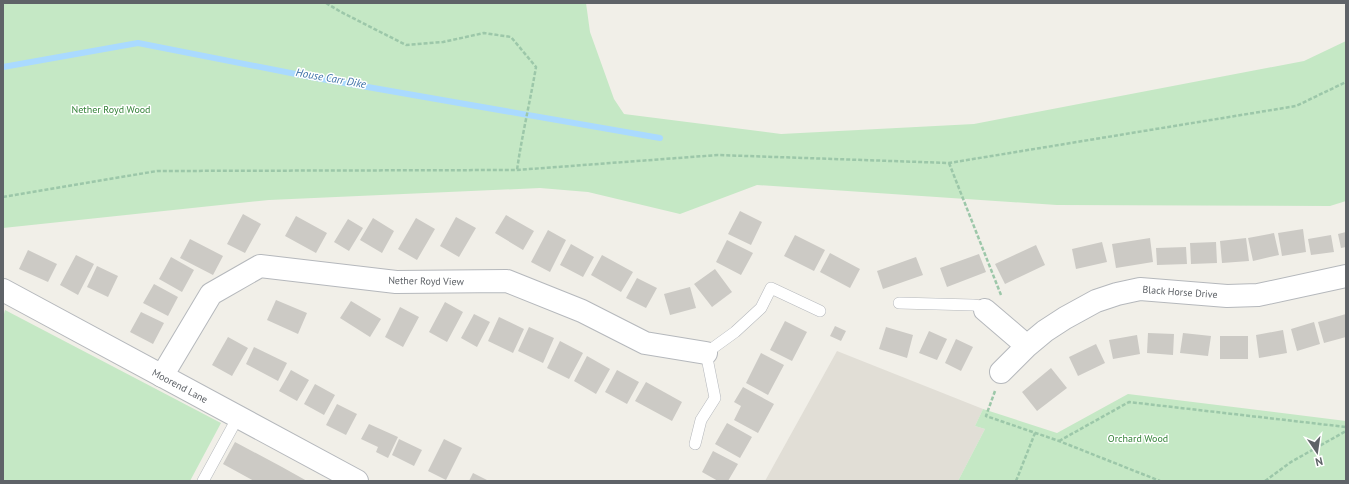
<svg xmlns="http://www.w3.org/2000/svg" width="1349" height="484" viewBox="0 0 1349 484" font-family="'PT Sans',sans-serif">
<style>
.education{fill:#e1ded6}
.green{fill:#c5e8c5}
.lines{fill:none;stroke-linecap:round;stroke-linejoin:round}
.stream{stroke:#aadaff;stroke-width:6}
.building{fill:#cccac5}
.service-casing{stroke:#b5b8bc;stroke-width:12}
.minor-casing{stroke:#b5b8bc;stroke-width:24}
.tertiary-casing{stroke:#b5b8bc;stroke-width:24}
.path{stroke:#9cc7a9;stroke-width:2.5;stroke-dasharray:4 2;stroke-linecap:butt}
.service{stroke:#fff;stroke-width:11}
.minor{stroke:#fff;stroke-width:22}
.tertiary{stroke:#fff;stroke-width:22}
.labels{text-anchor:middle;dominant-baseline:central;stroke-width:3;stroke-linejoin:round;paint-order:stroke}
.park-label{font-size:10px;fill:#348238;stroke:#fff}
.street-label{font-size:10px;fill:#5f6368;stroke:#fff}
.water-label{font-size:11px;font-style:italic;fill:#4174aa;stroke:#fff}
</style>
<rect width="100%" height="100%" fill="#f1efe8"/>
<path class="education" d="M837 351 983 409 975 426 985 429 958 481H765Z"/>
<path class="green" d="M3 3H586L590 32 614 99 624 114 781 134 974 124 1304 61 1346 41V201L1330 206 1057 205 757 185 680 214 588 192 540 188 269 200 3 228Z
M5 310 221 423 190 481H3V318Z
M1128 394 1346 421V481H958L985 429 975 426 983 409 1057 433Z"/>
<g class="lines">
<path class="stream" d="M3 67 138 43 316 78 660 138"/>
</g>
<path class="building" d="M740 211 762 222 751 245 728 234Z
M243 214 261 224 245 253 227 244Z
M506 215 534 231 523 250 495 233Z
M296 216 327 233 316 253 285 236Z
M456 217 476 228 459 257 440 246Z
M373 218 394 231 382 253 360 240Z
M416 218 435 229 417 260 398 249Z
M348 219 363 228 349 251 334 242Z
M1303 229 1306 252 1282 256 1278 233Z
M548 230 566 240 550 272 531 262Z
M1346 232V247L1341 248 1338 234Z
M1274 233 1279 255 1253 261 1248 238Z
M795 235 825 250 814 271 784 256Z
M1331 235 1334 252 1311 255 1308 239Z
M1150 238 1153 262 1116 268 1112 244Z
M1246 238 1249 261 1222 263 1220 241Z
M190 239 223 256 213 275 180 258Z
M727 240 753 253 741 275 716 262Z
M1102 242 1107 262 1076 269 1072 249Z
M1216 242 1217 263 1191 264 1190 243Z
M571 244 594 257 583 277 560 265Z
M1036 245 1045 265 1005 284 995 264Z
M1186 247 1187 264 1157 265 1156 248Z
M28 250 57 264 48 282 19 269Z
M830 253 860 269 850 288 820 272Z
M979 254 986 272 947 287 940 268Z
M76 255 94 264 78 295 60 285Z
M602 255 633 272 621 292 591 275Z
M171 257 194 270 182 292 159 279Z
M916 257 923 275 883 289 877 271Z
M97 266 118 276 108 297 87 287Z
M715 269 732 292 712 307 694 284Z
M637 278 657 288 646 308 626 298Z
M154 284 178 297 168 316 143 303Z
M690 287 696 308 670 315 664 294Z
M276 300 307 313 298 334 267 320Z
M351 301 381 319 370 337 340 318Z
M445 302 463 312 447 342 429 332Z
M400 307 419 317 403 347 385 337Z
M141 312 164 323 153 344 130 332Z
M474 314 490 322 477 347 461 338Z
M1346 314V337L1324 343 1318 322Z
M499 317 524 329 513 353 488 341Z
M785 321 807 332 792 361 770 350Z
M1314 322 1320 344 1297 351 1291 329Z
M835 326 846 331 841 341 830 336Z
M529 327 554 338 543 363 518 351Z
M886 327 913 335 907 358 879 349Z
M1283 330 1287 353 1259 358 1256 335Z
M929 331 947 339 937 360 919 353Z
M1148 333 1174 334 1173 355 1147 353Z
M1183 333 1211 336 1208 356 1180 353Z
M1137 335 1140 354 1113 359 1109 340Z
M1220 336H1248V359H1220Z
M228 337 248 348 232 376 212 365Z
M956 339 973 347 961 371 945 363Z
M560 341 583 353 569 379 547 368Z
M1096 344 1105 363 1078 376 1069 357Z
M254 347 287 363 278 381 246 364Z
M761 353 784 365 768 395 746 383Z
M587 356 610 369 596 394 574 381Z
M1051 368 1067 388 1037 411 1022 392Z
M291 370 309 380 297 401 279 391Z
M617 370 639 382 627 404 605 392Z
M646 382 682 402 672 421 635 401Z
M315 384 335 395 324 415 304 404Z
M743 387 774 404 758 433 734 420 741 406 734 402Z
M337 404 357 414 346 435 326 425Z
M727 423 752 437 740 458 715 444Z
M369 424 398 437 388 458 376 452 378 447 361 439Z
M399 439 422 450 414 466 392 455Z
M444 439 462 448 446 480 428 471Z
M235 442 282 467 307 481H254L223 464Z
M713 451 738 464 728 481H718L702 472Z
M473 473 489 481H469Z"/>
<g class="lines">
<defs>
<path id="service" d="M899 303 973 305 981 306 985 310
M695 444 701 420 715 398 706 353 735 332 761 308 771 288 820 311
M203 481 238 417"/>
<path id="minor" d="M985 310 1027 346 1045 331 1065 318 1096 301 1117 294 1140 289 1227 296 1258 295 1346 276
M1001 372 1027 346
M162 376 211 294 260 266 396 282 507 281 582 311 645 343 706 353"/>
<path id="tertiary" d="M3 290 357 481"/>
</defs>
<use href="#service" class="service-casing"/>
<use href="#minor" class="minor-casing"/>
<use href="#tertiary" class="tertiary-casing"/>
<path class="path" d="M326 3 341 12 406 45 443 42 484 33 511 37 536 67C530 102 522 135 517 170
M949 163 1001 295
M3 197 157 171 517 170 718 155 949 163 1296 106 1346 82
M995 391 986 416 1059 441 1160 481
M1059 441 1129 402 1346 427
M1016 481 1035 433
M1265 481 1291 462 1346 431"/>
<use href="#service" class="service"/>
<use href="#minor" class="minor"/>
<use href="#tertiary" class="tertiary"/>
</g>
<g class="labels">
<g class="park-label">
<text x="111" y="109">Nether Royd Wood</text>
<text x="1138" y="438">Orchard Wood</text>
</g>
<g class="street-label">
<text transform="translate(426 281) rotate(1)">Nether Royd View</text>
<text transform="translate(1180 292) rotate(4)">Black Horse Drive</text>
<text transform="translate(180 386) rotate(28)">Moorend Lane</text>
</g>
<g class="water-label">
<text transform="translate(331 78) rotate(10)">House Carr Dike</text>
</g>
</g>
<rect width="1349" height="484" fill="none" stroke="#5f6368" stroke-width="8"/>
<g transform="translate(1317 452) rotate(167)" stroke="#ffffff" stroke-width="3" paint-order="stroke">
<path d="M0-3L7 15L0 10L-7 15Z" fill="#5f6368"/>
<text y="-6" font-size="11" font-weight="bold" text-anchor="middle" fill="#5f6368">N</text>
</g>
</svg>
